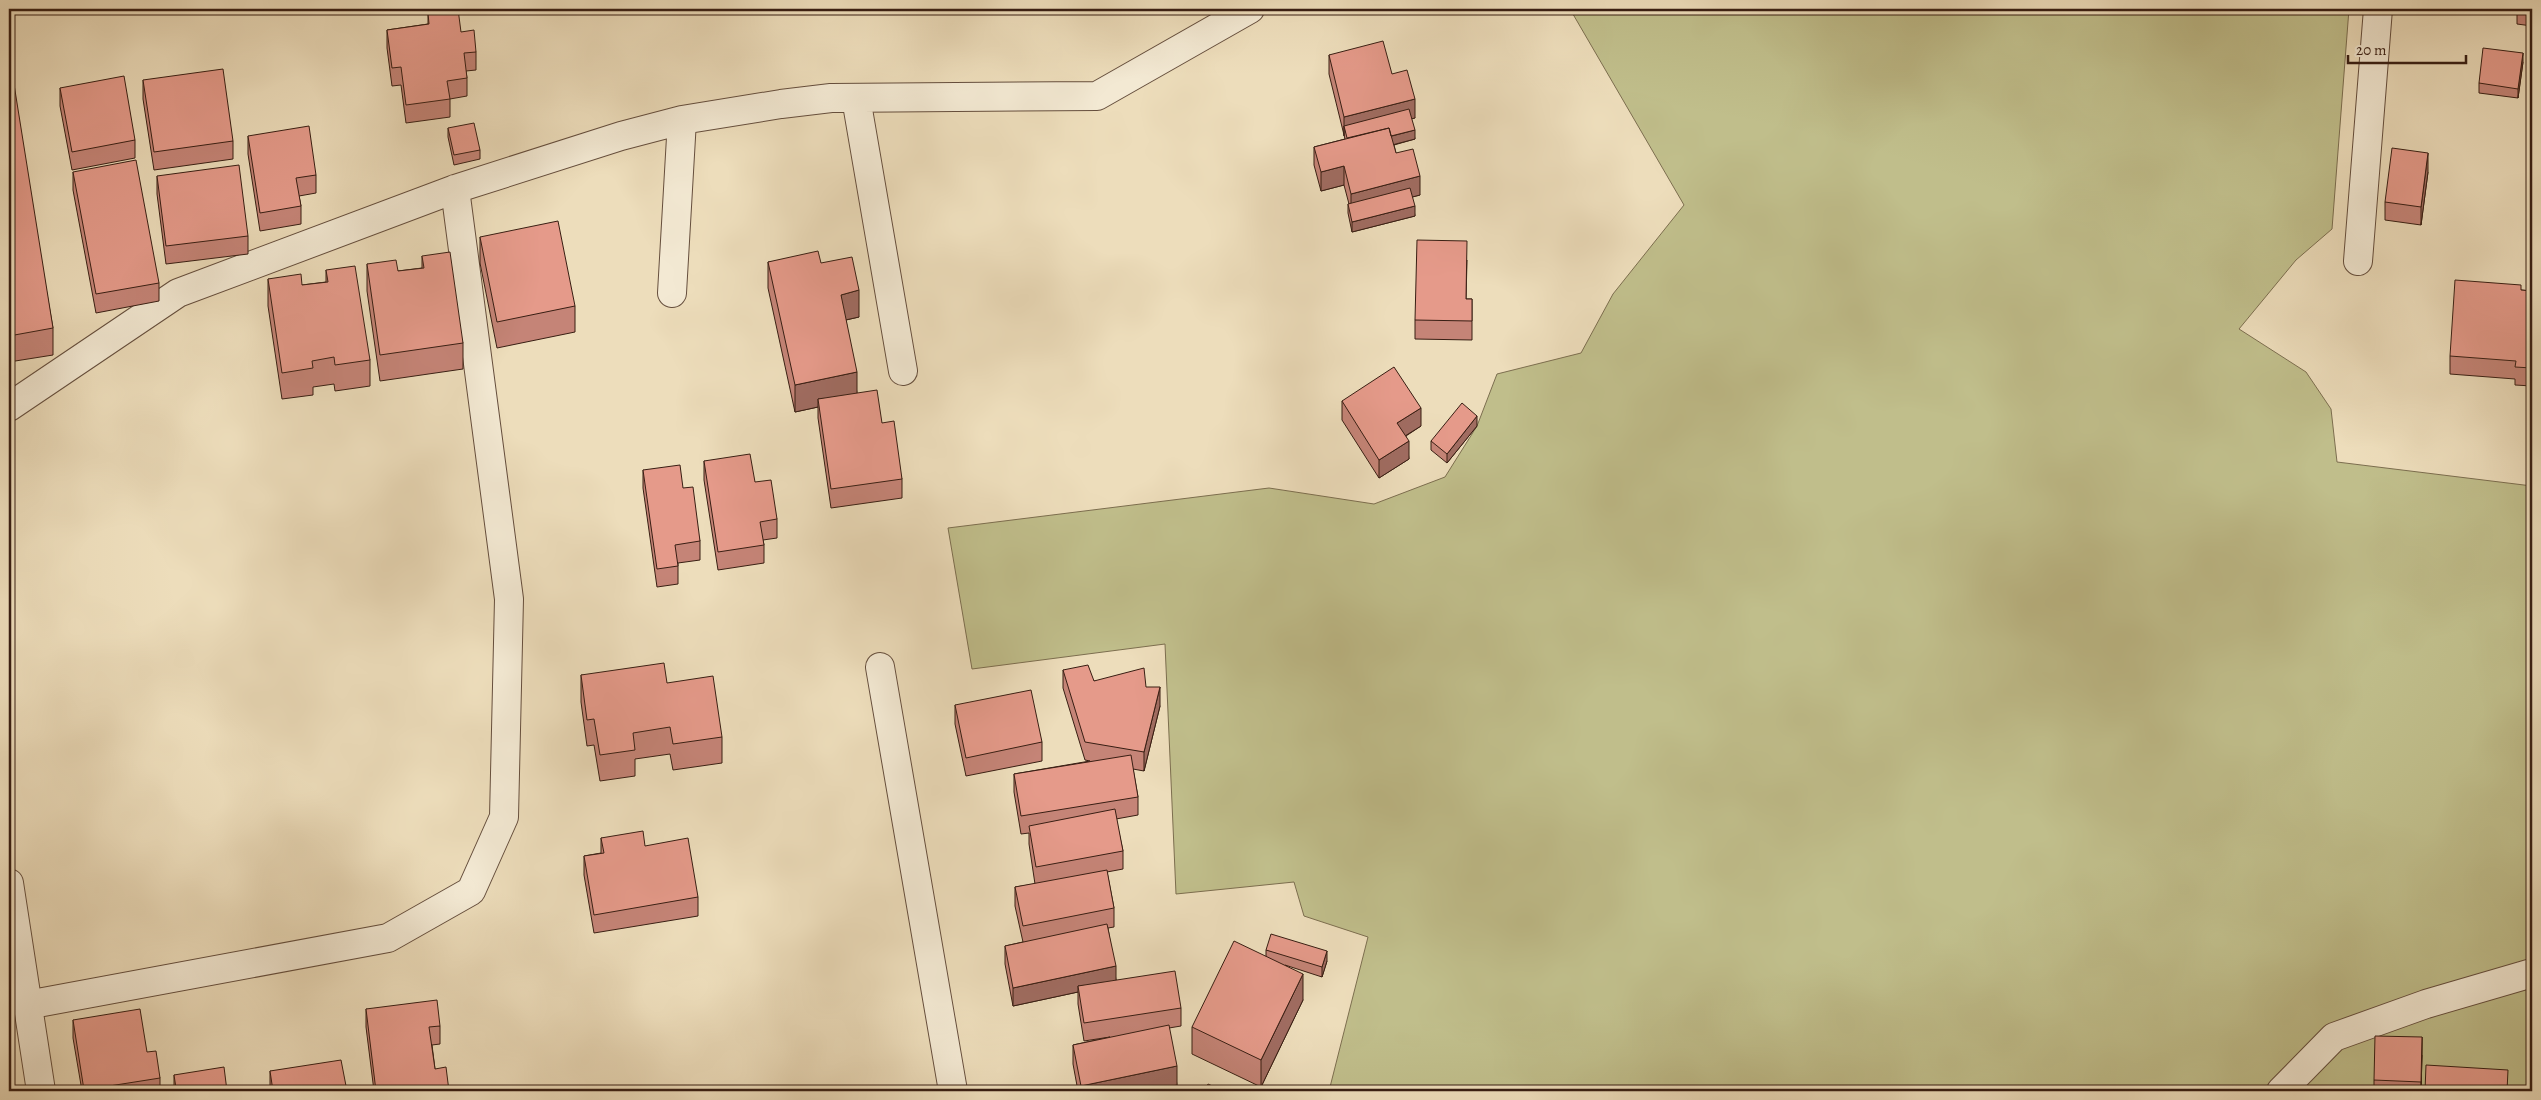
<svg xmlns="http://www.w3.org/2000/svg" width="2541" height="1100" viewBox="0 0 2541 1100" font-family="Alegreya,serif">
<style>
.green{fill:#c0be8b;stroke:#7c6e4f}
.lines{fill:none;stroke-linecap:round;stroke-linejoin:round}
.minor-casing{stroke:#654e3d;stroke-width:30}
.minor{stroke:#f3e9d3;stroke-width:28}
.wall{fill:#c58477;stroke:#381e13}
.shaded-wall{fill:#a06c61;stroke:#381e13}
.building{fill:#e59a8a;stroke:#381e13}
</style>
<rect width="100%" height="100%" fill="#edddbb"/>
<filter id="stains"><feTurbulence type="fractalNoise" baseFrequency=".004" numOctaves="4"/><feColorMatrix values="0 0 0 0 .2 0 0 0 0 .09 0 0 0 0 .02 0 0 0 .5 -.17"/></filter>
<radialGradient id="worn" r=".72"><stop offset=".6" stop-color="#630" stop-opacity="0"/><stop offset="1" stop-color="#630" stop-opacity=".3"/></radialGradient>
<path class="green" d="M1570 9H2349L2332 229 2296 260 2239 329 2306 372 2331 409 2337 462 2532 486V1091H1329L1368 937 1304 916 1294 882 1176 894 1165 644 972 669 948 528 1269 488 1374 504 1445 477 1477 426 1497 374 1581 353 1613 294 1684 205Z"/>
<g class="lines">
<defs>
<path id="minor" d="M856 98 903 371
M2358 261 2378 9
M672 293 682 120
M9 407 178 293 455 189 621 136 682 120 781 104 831 98 1097 96 1250 9
M880 667 953 1091
M9 883 41 1091
M27 1005 388 938 471 891 504 817 509 599 455 189
M2281 1091 2334 1037 2426 1004 2532 973"/>
</defs>
<use href="#minor" class="minor-casing"/>
<use href="#minor" class="minor"/>
</g>
<path class="wall" d="M2517 9H2532V26L2517 24Z
M428 13 461 32 476 52V70L466 71 467 78V96L450 99V117L406 123 401 85 392 86 387 48V30L428 24Z
M1329 55 1392 74 1415 118H1411L1415 139 1394 145 1396 153 1420 195 1412 197 1415 216 1352 232 1348 213V204H1349L1344 185 1321 191 1314 165V147L1345 139 1329 74Z
M2523 62 2518 98 2479 93V83Z
M9 79 53 328V355L9 362Z
M143 80 233 141V159L154 170 143 99Z
M60 88 135 140V158L72 170 60 106Z
M448 128 480 150V159L454 165 448 137Z
M248 136 316 175V193L299 196 301 206V224L260 231 248 154Z
M2532 158V221L2527 220V202Z
M73 172 159 283V301L96 313 73 190Z
M2428 172 2421 225 2385 220V202Z
M157 176 248 236V254L166 264 157 194Z
M480 237 575 306V332L497 348 480 263Z
M422 256 463 343V369L380 381 367 291V264L398 271 422 268Z
M1467 260 1466 299H1472V340L1415 339V320Z
M768 262 821 263 859 317 846 320 857 393 882 423 902 479V498L831 508 818 418V407L795 412 768 288Z
M326 270 370 360V386L335 391 334 384 313 387V395L282 399 268 306V279L302 285 326 282Z
M2521 290 2532 291V386L2515 385V379L2450 374V356Z
M1342 401 1421 426 1406 436 1409 459 1379 478 1342 420Z
M1477 426 1447 463 1431 450V441Z
M704 461 755 482 777 519V538L763 540 764 545V563L718 570 704 480Z
M643 470 683 488 700 541V560L678 563V584L657 587 643 488Z
M1063 670 1094 681 1146 687 1160 706 1144 771 1133 769 1138 797V815L1116 819 1123 851V869L1107 872 1114 908V927L1108 928 1116 980 1181 1008V1026L1169 1028 1177 1085 1146 1091H1078L1073 1064V1045L1110 1037 1084 1041 1078 1004V992L1013 1006 1005 964V946L1023 942 1015 906V887L1035 884 1029 844V833L1021 834 1014 792V774L1090 761 1085 760 1063 688Z
M581 675 667 683 722 737V763L673 770 670 754 635 759V776L600 781 594 745 587 746 581 702Z
M955 705 1042 742V761L966 776 955 724Z
M601 838 645 846 698 897V916L594 933 584 875V856L601 853Z
M1266 950 1327 961 1322 977 1285 965 1303 1000 1261 1087 1192 1054V1027L1266 956Z
M366 1009 440 1026V1044L432 1045 435 1069 449 1091H374L366 1027Z
M73 1020 147 1052 160 1078V1091L174 1089V1075L227 1091H82L73 1038Z
M2422 1055 2421 1091H2374V1080Z
M270 1071 347 1091H270Z"/>
<path class="shaded-wall" d="M2523 53V62L2518 98V89Z
M1415 99V118L1347 135 1344 126V136V117Z
M1415 130V139L1350 156V147Z
M2428 153V172L2421 225V207Z
M1344 166V185L1321 191V172Z
M1420 176V195L1351 213V194Z
M1415 206V216L1352 232V222Z
M859 290V317L841 321V295Z
M857 372V398L818 399V407L795 412V385Z
M1421 408V426L1397 441V423Z
M1477 416V426L1447 463V454Z
M1409 441V459L1379 478V460Z
M1160 687V706L1144 771V752Z
M1327 951V961L1322 977V967Z
M1116 966V984L1078 986V992L1013 1006V988Z
M1303 974V1000L1261 1087V1060Z
M2422 1037V1055L2421 1091Z
M1177 1066V1085L1146 1091H1081V1086Z"/>
<path class="building" d="M458 9 461 32 474 30 476 52 464 53 467 78 447 81 450 99 406 105 401 67 392 68 387 30 429 24 428 13Z
M1383 41 1392 74 1407 70 1415 99 1344 117 1329 55Z
M2483 48 2523 53 2518 89 2479 83Z
M223 69 233 141 154 152 143 80Z
M124 76 135 140 72 152 60 88Z
M13 78 53 328 9 336V79Z
M1409 109 1415 130 1391 136 1389 128 1347 138 1344 126Z
M474 123 480 150 454 155 448 128Z
M309 126 316 175 296 178 301 206 260 213 248 136Z
M1389 128 1396 153 1413 149 1420 176 1351 194 1344 166 1321 172 1314 147Z
M2392 148 2428 153 2421 207 2385 202Z
M2532 158V203L2527 202Z
M136 160 159 283 96 294 73 172Z
M239 165 248 236 166 246 157 176Z
M1410 188 1415 206 1352 222 1348 204Z
M558 221 575 306 497 322 480 237Z
M1417 240 1467 241 1466 299H1472V321L1415 320Z
M818 251 821 263 852 257 859 290 841 295 857 372 795 385 768 262Z
M450 252 463 343 380 355 367 264 396 260 398 271 424 268 422 256Z
M355 266 370 360 335 365 334 357 312 361 313 368 282 373 268 279 301 274 302 285 328 282 326 270Z
M2455 280 2521 285V290L2532 291V368L2515 367 2516 361 2450 356Z
M1394 367 1421 408 1397 423 1409 441 1379 460 1342 401Z
M877 390 882 423 894 421 902 479 831 489 818 399Z
M1462 403 1477 416 1447 454 1431 441Z
M750 454 755 482 771 480 777 519 760 522 764 545 718 552 704 461Z
M680 465 683 488 693 487 700 541 675 545 678 566 657 569 643 470Z
M664 663 667 683 713 676 722 737 673 744 670 727 633 733 635 750 600 755 594 719 587 720 581 675Z
M1088 665 1094 681 1144 668 1146 687H1160L1144 752 1085 742 1063 670Z
M1031 690 1042 742 966 758 955 705Z
M1131 755 1138 797 1021 816 1014 774Z
M1115 809 1123 851 1036 867 1029 826Z
M643 831 645 846 688 838 698 897 594 915 584 856 604 853 601 838Z
M1107 870 1114 908 1023 926 1015 887Z
M1107 924 1116 966 1013 988 1005 946Z
M1271 934 1327 951 1322 967 1266 950Z
M1234 941 1303 974 1261 1060 1192 1027Z
M1175 971 1181 1008 1084 1023 1078 986Z
M437 1000 440 1026 429 1027 435 1069 446 1067 449 1091H376L366 1009Z
M140 1009 147 1052 156 1051 160 1078 84 1090 73 1020Z
M1169 1025 1177 1066 1081 1086 1073 1045Z
M2375 1036 2422 1037 2421 1082 2374 1080Z
M341 1060 347 1091H273L270 1071Z
M2426 1065 2508 1070 2507 1091H2425Z
M224 1067 227 1091H158L176 1088 174 1075Z
M1208 1084 1223 1091H1204Z"/>
<rect width="2541" height="1100" fill="none" stroke="#edddbb" stroke-width="30"/>
<rect x="10" y="10" width="2521" height="1080" fill="none" stroke="#381e13" stroke-width="2.5"/>
<rect x="15" y="15" width="2511" height="1070" fill="none" stroke="#381e13"/>
<path d="M2348 55v8h118v-8" fill="none" stroke="#381e13" stroke-width="2.5"/>
<text x="2356" y="55" font-size="15" fill="#381e13" stroke="#f3e9d3" stroke-width="4" paint-order="stroke">20 m</text>
<rect width="100%" height="100%" filter="url(#stains)"/>
<rect width="100%" height="100%" fill="url(#worn)"/>
</svg>
